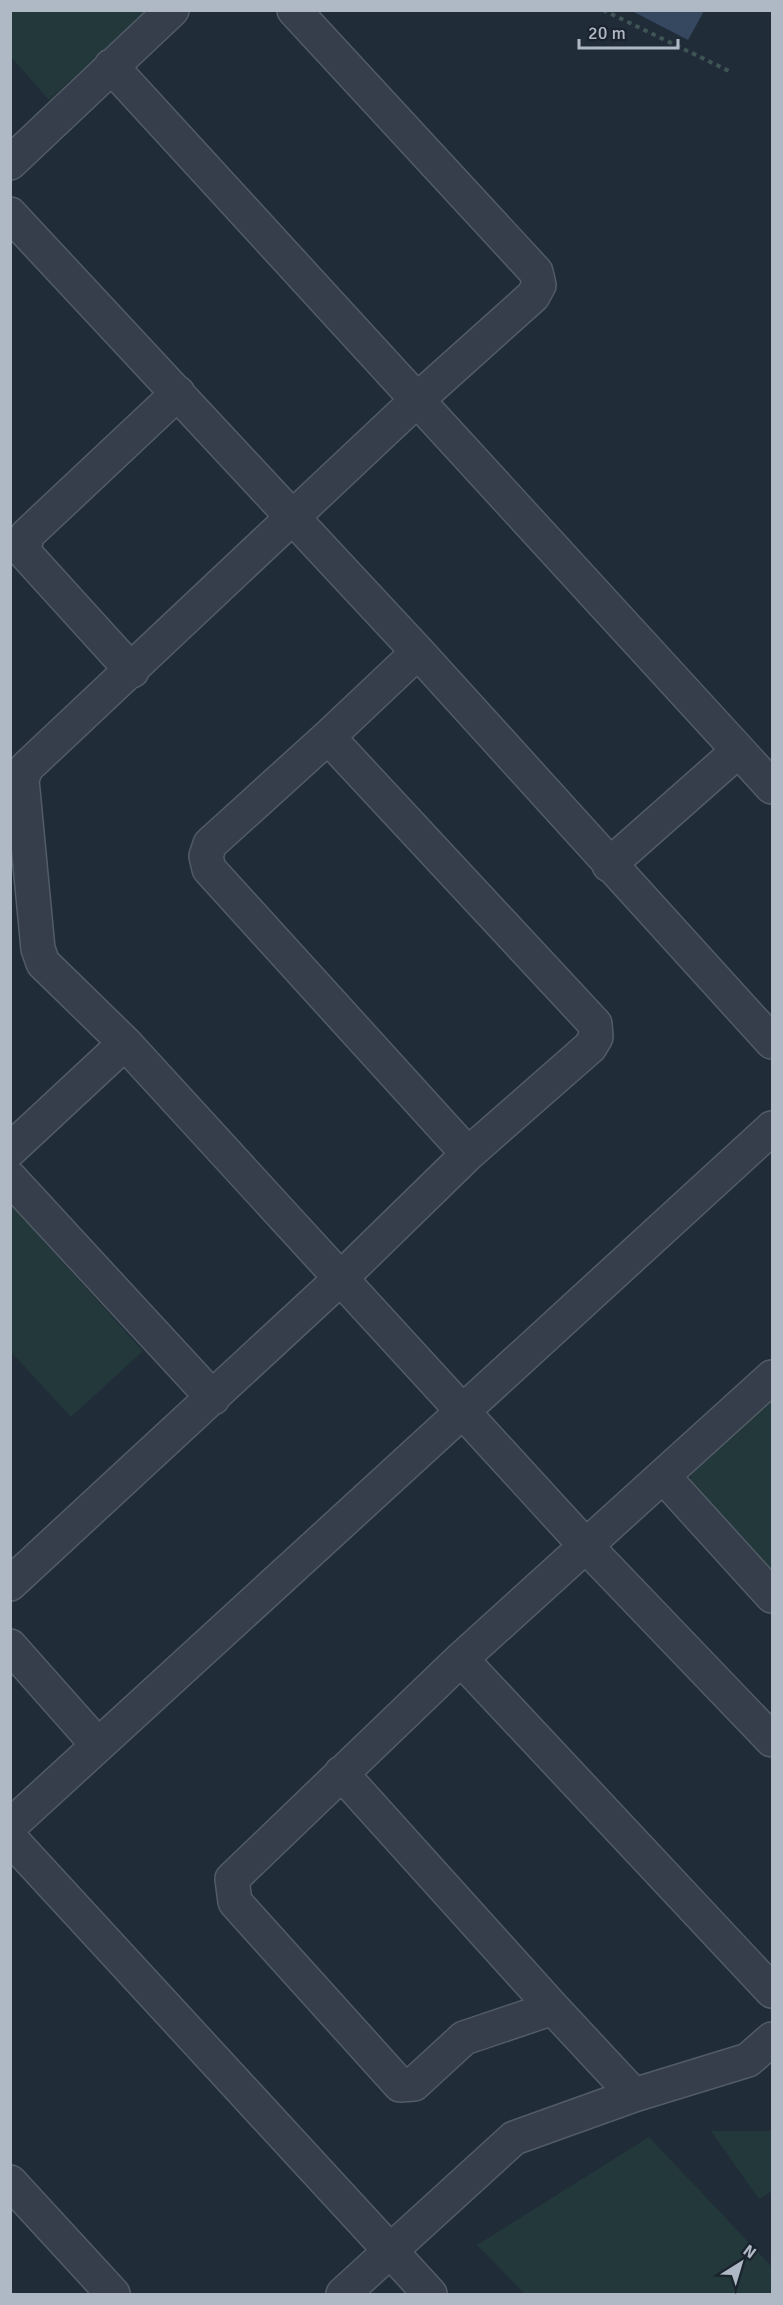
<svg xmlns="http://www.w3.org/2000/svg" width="783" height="2305" viewBox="0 0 783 2305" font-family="Signika,sans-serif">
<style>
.green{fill:#23383a}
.water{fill:#354860}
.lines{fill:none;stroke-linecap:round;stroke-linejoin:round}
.minor-casing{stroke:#525c67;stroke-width:36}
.path{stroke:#3e5455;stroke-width:4;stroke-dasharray:4.5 4.5;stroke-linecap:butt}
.minor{stroke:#353e4a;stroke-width:33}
</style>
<rect width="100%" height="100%" fill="#212c39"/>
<path class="green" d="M11 10H147V11L49 100 11 57Z
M11 1205 143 1351 71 1417 11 1352Z
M772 1396V1577L689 1485 693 1466Z
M711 2131H772V2191L759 2199Z
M649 2137 772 2267V2294H525L477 2245Z"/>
<path class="water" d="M632 11H704L688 40Z"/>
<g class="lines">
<defs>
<path id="minor" d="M111 66 772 787
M10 163 172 10
M10 214 418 652 772 1042
M132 671 24 552 27 535 178 393
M328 737 418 652
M609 865 738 751
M125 1043 585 1545 772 1740
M10 1150 125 1043 43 963 38 949 22 780 26 768 416 401 533 296 539 285 536 272 294 10
M10 1178 213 1398
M663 1476 772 1596
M10 1584 342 1277 468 1154 590 1047 596 1037 595 1024 328 737 210 844 206 856 209 869 468 1154
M10 1646 97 1744
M461 1659 772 1991
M341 1773 553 2008
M10 1826 772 1128
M10 1838 430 2294
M634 2095 553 2008 464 2038 414 2084 400 2085 235 1902 232 1879 461 1659 772 1377
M10 2182 113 2294
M343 2294 514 2138 634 2095 748 2060 772 2039"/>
</defs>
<use href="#minor" class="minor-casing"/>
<path class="path" d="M603 10 729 71"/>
<use href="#minor" class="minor"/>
</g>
<rect width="783" height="2305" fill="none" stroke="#afb9c6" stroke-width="24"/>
<g transform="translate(741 2263) rotate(37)" stroke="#1a232e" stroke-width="4.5" paint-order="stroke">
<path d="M0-4.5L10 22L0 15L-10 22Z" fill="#afb9c6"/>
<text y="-9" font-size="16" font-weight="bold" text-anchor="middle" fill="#afb9c6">N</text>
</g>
<path d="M579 39v9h99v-9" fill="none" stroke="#afb9c6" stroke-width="3"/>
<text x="588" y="39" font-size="18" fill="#afb9c6" stroke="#1a232e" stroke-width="4.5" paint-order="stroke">20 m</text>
</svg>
